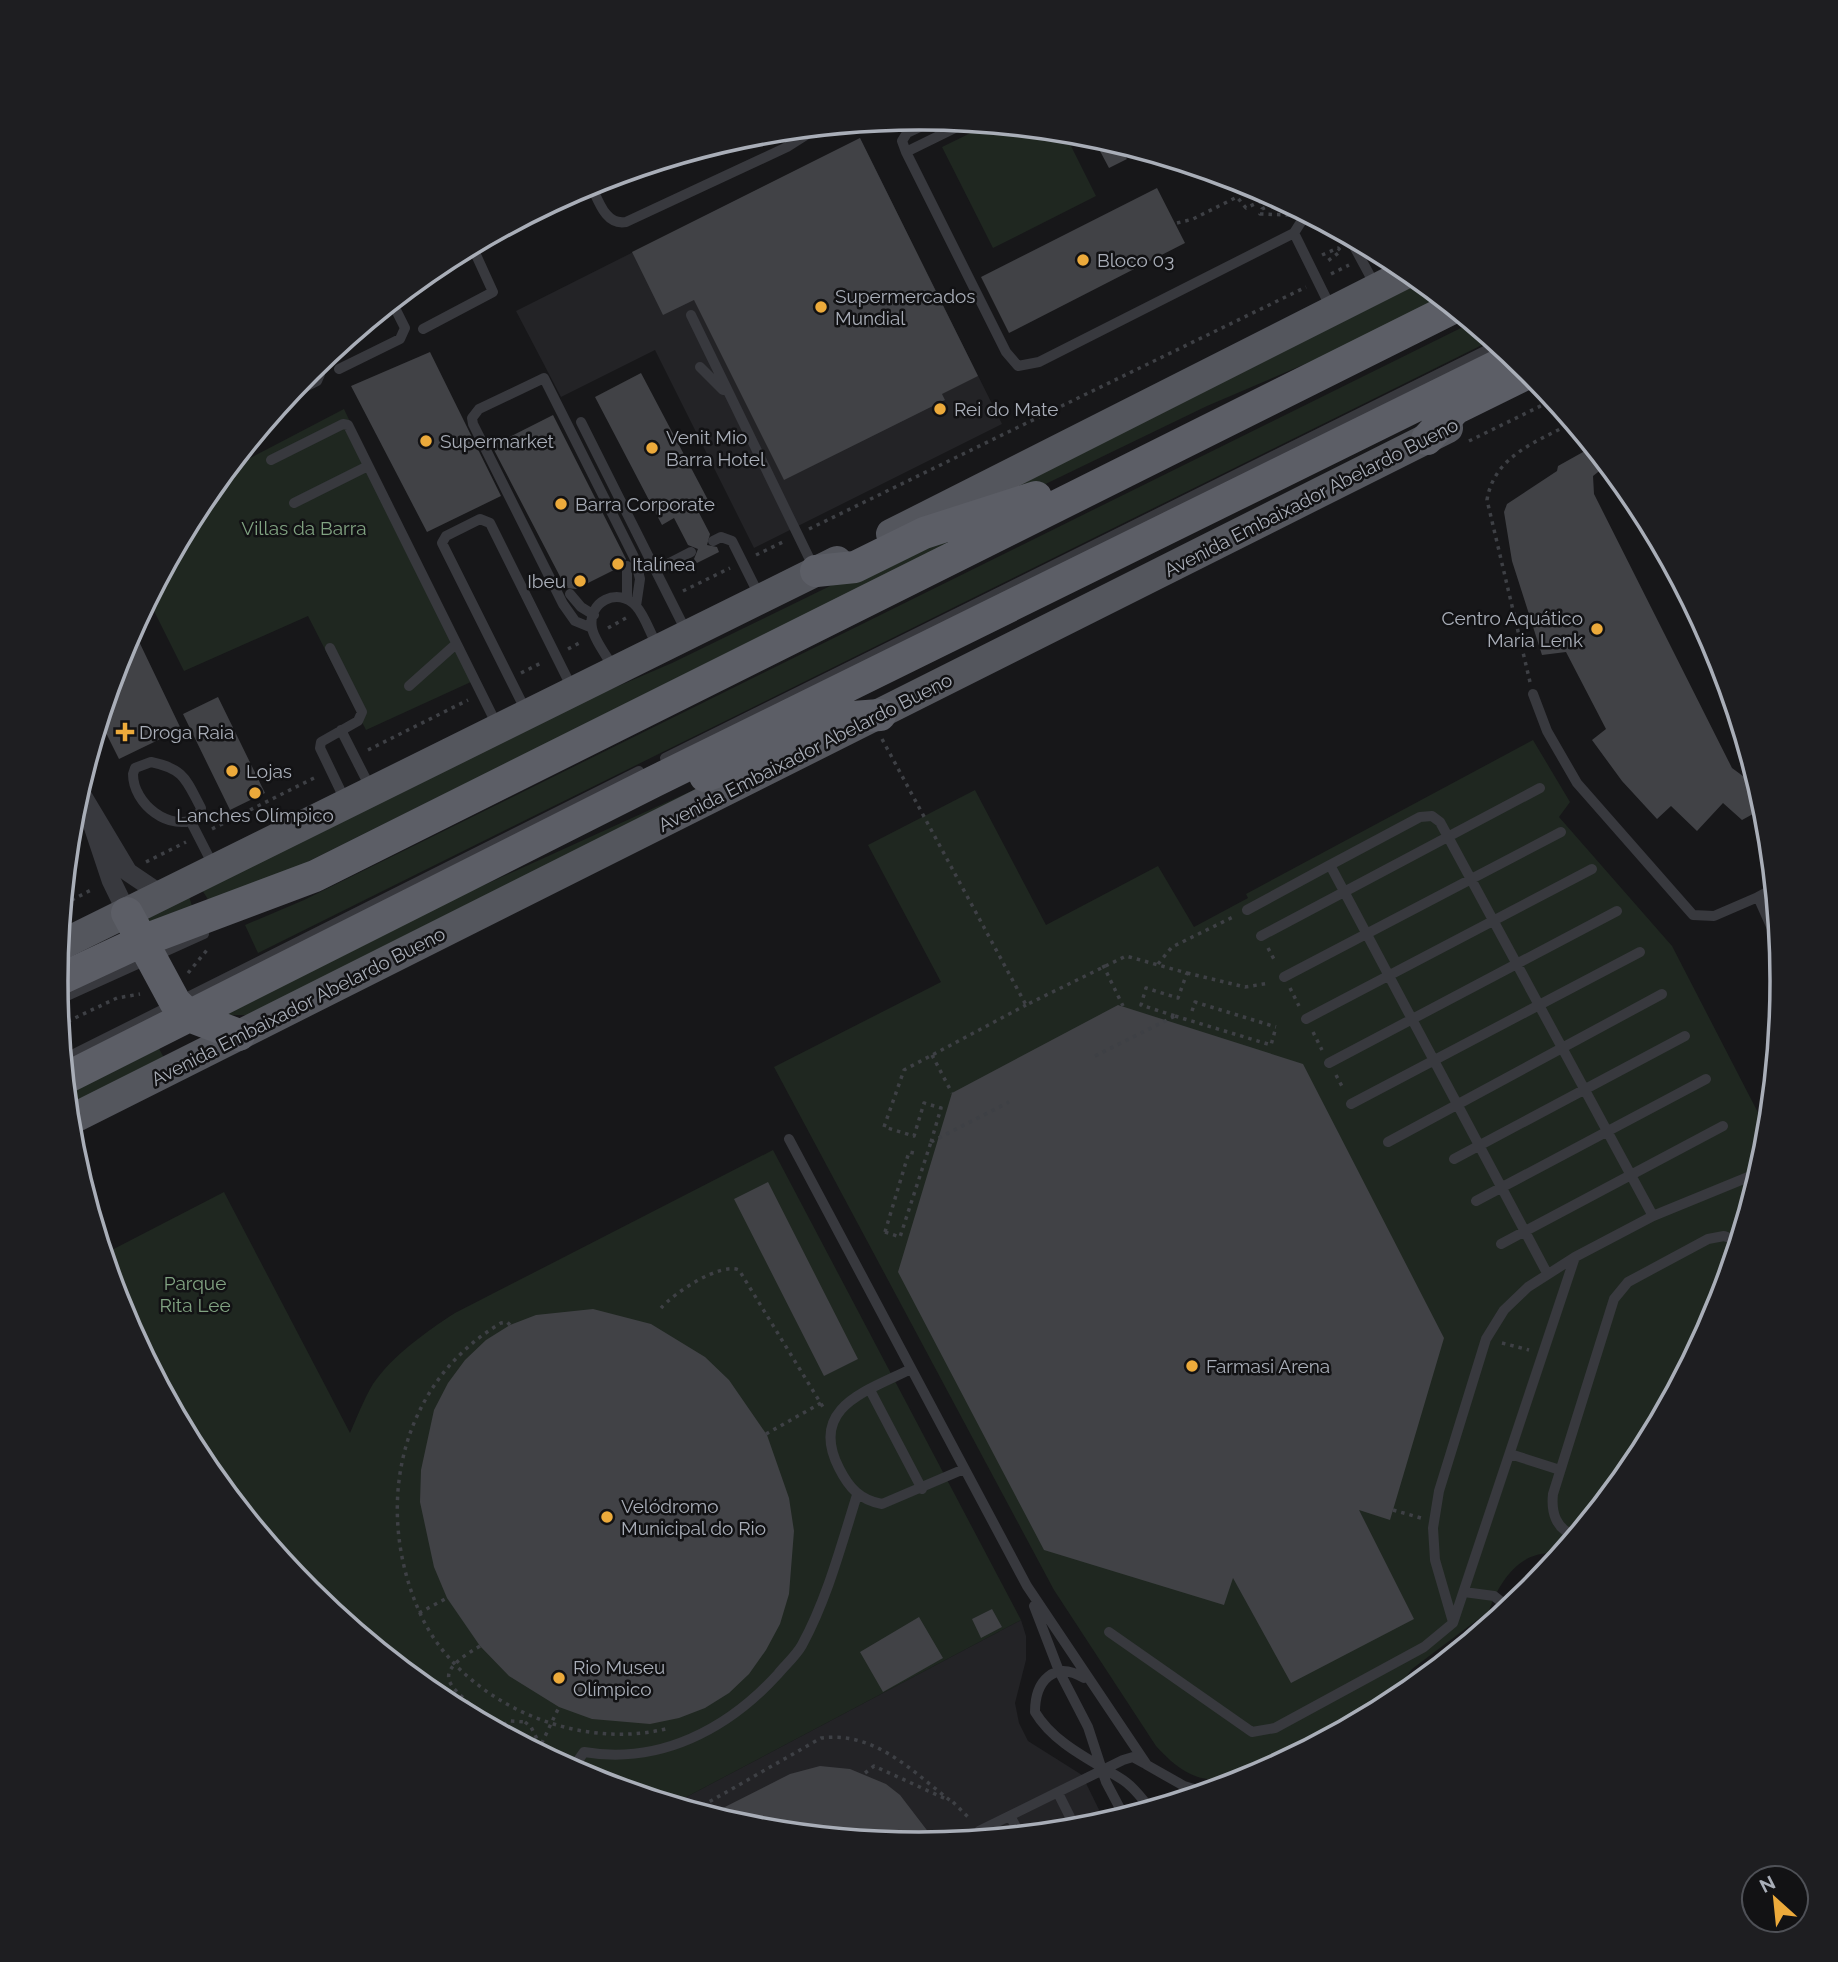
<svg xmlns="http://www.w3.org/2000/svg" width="1838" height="1962" viewBox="0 0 1838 1962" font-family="Raleway,sans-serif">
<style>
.built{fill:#232326}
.green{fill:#1f2720}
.building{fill:#414246}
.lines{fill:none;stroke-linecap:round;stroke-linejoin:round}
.path{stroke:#3e4045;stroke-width:3.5;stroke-dasharray:3.5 5;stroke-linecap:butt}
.service{stroke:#38393e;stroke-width:10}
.minor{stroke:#38393e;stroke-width:19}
.primary{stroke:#54565d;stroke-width:30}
.trunk{stroke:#5c5e66;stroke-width:32}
.path-bridge{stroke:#3e4045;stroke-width:3.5;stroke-dasharray:3.5 5;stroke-linecap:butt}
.poi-dot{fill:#ecaa3b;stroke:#121214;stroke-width:2.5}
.labels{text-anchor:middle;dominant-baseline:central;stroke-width:5;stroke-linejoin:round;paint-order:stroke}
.poi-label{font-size:19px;fill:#a9aeb8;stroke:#121214;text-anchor:start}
.street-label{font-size:19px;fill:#a9aeb8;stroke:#121214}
.park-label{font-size:19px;fill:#81a382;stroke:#121214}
.rim{fill:none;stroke:#a9aeb8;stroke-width:3.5}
</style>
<rect width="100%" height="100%" fill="#171719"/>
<path class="built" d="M860 138 1002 424 754 548 655 350 561 397 516 311Z
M1021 1620 1026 1636V1660L1015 1703 1019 1723 1028 1741 1082 1775 1105 1822 1087 1827 919 1844 750 1827 673 1804Z"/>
<path class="green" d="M987 125 1067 133 1065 134 1096 196 993 248 942 147Z
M1421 282 1443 300 1396 325 1207 406 1029 492 953 513Z
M1471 323 1492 340 258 953 245 925 304 900Z
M344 409 473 681 366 730 308 616 184 671 149 601 202 501 227 470Z
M987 525 277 877 209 901 202 890 530 724 672 663 912 546Z
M1533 740 1570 802 1559 817 1672 946 1767 1130 1765 1150 1751 1155 1759 1170 1716 1312 1636 1461 1559 1555C1523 1546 1499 1581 1489 1611L1412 1669 1397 1689 1377 1704 1251 1773C1209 1788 1185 1778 1156 1746L1054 1590 774 1067 941 982 868 845 975 790 1046 925 1158 866 1194 927 1248 898 1246 894Z
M720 778 248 1015H228L222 1009 328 956Z
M188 893 192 906 147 924 143 919Z
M155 1041 164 1058 68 1106 66 1086Z
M773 1150 1021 1620 673 1804 588 1778 439 1698 308 1591 201 1460 122 1311 104 1254 224 1192 350 1433C357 1417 364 1399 373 1384 393 1355 426 1332 455 1313Z"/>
<path class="building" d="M860 138 978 376 942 394 945 400 784 480 694 300 663 315 632 252Z
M1115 143 1127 159 1109 168 1100 151Z
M1157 188 1185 243 1009 333 981 277Z
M430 352 501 496 427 532 351 386Z
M641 373 708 500 696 507 710 534 707 545 717 547 719 552 697 563 694 559 698 549 688 545 674 518 662 525 595 397Z
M553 415 626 559 620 567 576 589 566 588 492 446Z
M1592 447 1607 465 1593 476 1594 494 1732 768 1747 779 1755 777 1764 808 1742 820 1723 803 1697 831 1671 806 1657 819 1622 781 1592 740 1606 729 1566 652 1542 655 1512 561 1504 512 1507 504 1557 471 1558 466Z
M133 629 181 729 119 759 100 721 122 650Z
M218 697 265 793 230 810 183 714Z
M1118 1005 1303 1064 1444 1338 1390 1520 1359 1510 1414 1619 1291 1683 1233 1578 1224 1605 1044 1550 898 1272 952 1093Z
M768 1182 858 1359 824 1376 734 1199Z
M593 1309 651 1324 705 1357 729 1380 767 1435 789 1498 794 1531 789 1594 780 1624 766 1650 749 1674 729 1693 705 1708 679 1718 650 1724 592 1719 559 1707 509 1676 480 1646 447 1598 434 1567 420 1502 421 1470 434 1410 448 1383 465 1360 486 1340 510 1325 536 1315Z
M992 1609 1002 1627 981 1638 972 1619Z
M919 1617 943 1658 883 1692 860 1652Z
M820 1766 850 1769 886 1784 900 1795 936 1842 919 1844 750 1827 709 1815 790 1774Z"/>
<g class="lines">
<path class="path" d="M1280 200 1262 209 1260 214 1289 215
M1177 223 1193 219 1237 197 1246 208 1272 196
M1322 255 1338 248 1341 251 1325 263
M1331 274 1349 265
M1469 441 1553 400
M809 529 1306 287
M756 555 783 542
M683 591 730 568
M608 628 626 618
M568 649 583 641
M521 673 543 662
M1530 682 1487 500C1494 456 1536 442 1572 423
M882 739 1026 1005 1126 956 1187 973 1178 998 1146 988 1141 1005 1175 1016
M368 750 468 700
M212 829 318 776
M146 862 186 842
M64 904 93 889
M1268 948 1276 963
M1158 964 1172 947 1233 917
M1103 965 1123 1006
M188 973 207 950
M1187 973 1245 987 1270 983
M1290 988 1299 1006
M1192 1011 1195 1002 1276 1027
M60 1025 117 998 140 994
M1313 1032 1322 1050
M932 1055 952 1093
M1095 1056 1175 1016
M1336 1075 1344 1090
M931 1142 941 1108 924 1103 914 1136 884 1127 904 1070 1026 1005
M931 1142 1009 1102
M885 1232 909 1152 918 1154
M661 1308C674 1293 720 1262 739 1270L823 1407
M510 1325 507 1322 501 1323C400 1383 373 1506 419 1611 458 1701 576 1753 669 1728
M1502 1343 1529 1350
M766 1434 821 1403
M1393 1510 1421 1518
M419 1613 447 1598
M480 1646C427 1677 450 1684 484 1717L483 1722
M484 1717 495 1727
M525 1722 531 1727 538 1741
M865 1773 874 1766 946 1799
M953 1802 969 1818
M695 1810 821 1738C875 1731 912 1771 952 1802"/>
<path class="service" d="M965 123 906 152 1006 352 1018 366 1039 362 1294 233 1306 214
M906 152 902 141 907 133 935 120
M590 183C598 199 605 226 626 222L787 147 817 128
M1294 233 1331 308
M1349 237 1375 285
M691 315 814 568
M423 329 493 292 472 246
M700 367 723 390
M339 369 400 339 405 328 392 302
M289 395 317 381 320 374 316 365
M581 422 686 631
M271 460 343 424 348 425 497 725
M294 503 368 466
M713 541 721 537 732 541 760 597
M627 566V599
M656 570 691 552
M570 594 581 607 594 615
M592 628 575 621 563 604 473 424 472 418 479 409 544 378 635 559 640 579 636 606
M330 648 362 712 358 721 321 742 320 748 345 800
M613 667C607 656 594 640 592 628 587 602 618 586 636 606 645 616 650 633 657 645
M409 686 456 644
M1533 694 1547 731 1577 783 1693 915 1714 916 1758 897 1778 942
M526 711 442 543 446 536 480 519 490 523 572 688
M341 730 371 789
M665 758 1497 345
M151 762C185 769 186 780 201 808L198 818C170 833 133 804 133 774L135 768Z
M191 822 213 865
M1758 897 1773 889
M1247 910 1330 865
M1261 936 1540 788
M1284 977 1561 832
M58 1000 204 934
M1306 1019 1592 869
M64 1059 639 771
M1329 1063 1617 911
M1351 1104 1640 952
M789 1139 1027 1586 1147 1765 1184 1786 1204 1792
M1388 1142 1662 994
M1454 1159 1685 1036
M1476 1201 1706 1079
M1501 1244 1723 1126
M1547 1273 1330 865 1420 817 1432 816 1440 822 1653 1216
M911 1369C867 1391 808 1407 839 1468 849 1488 860 1500 882 1504L964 1469
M870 1390 922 1489
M1510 1454 1560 1470
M1575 1535C1556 1530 1551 1512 1553 1494L1614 1299 1628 1282 1708 1239 1724 1236 1738 1241
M1464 1592 1494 1596 1509 1608
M1519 1599 1532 1588
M1034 1606 1059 1671 1088 1727 1106 1782 1124 1816
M1453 1622 1435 1560 1433 1528 1439 1491 1486 1339 1504 1310 1528 1287 1575 1257
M1109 1632 1252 1732 1275 1728 1424 1647 1453 1623 1575 1257 1653 1216 1758 1173
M1084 1678C1054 1660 1035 1681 1035 1712 1054 1744 1093 1761 1123 1780 1134 1787 1142 1799 1150 1808
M572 1769 584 1752C660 1765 728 1729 778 1674 785 1665 796 1656 802 1645 827 1599 841 1546 857 1495
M1058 1793 1076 1829
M1010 1816 1020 1834
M983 1838 979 1831 1123 1760 1133 1757 1144 1763"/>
<path class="minor" d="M79 790 128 872 162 895
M92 823 111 880 127 913"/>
<path class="primary" d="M891 534 1409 272
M59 946 837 561
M70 1120 1448 428"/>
<path class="trunk" d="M1427 439 1455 409 1530 372
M816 571 855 567 924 533 1036 497
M705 776 763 755 839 718 880 715
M127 913 175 1002 189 1016 239 1035
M56 981 142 941 315 876 1453 308
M66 1078 653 782 1513 358"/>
<path class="path-bridge" d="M1175 1016 1271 1045 1276 1027
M885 1232 900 1237 931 1142
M496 1729 510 1721 525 1722
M538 1751 559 1707"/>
</g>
<g class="poi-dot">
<circle cx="1083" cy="260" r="7"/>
<circle cx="821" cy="307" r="7"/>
<circle cx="940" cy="409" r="7"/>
<circle cx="426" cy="441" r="7"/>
<circle cx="652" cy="448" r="7"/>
<circle cx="561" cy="504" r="7"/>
<circle cx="618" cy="564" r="7"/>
<circle cx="580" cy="581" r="7"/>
<circle cx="1597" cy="629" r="7"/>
<path d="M121.5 721.5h7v7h7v7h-7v7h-7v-7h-7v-7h7z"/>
<circle cx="232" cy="771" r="7"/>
<circle cx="255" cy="793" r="7"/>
<circle cx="1192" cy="1366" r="7"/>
<circle cx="607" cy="1517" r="7"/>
<circle cx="559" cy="1678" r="7"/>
</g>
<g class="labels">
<g class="poi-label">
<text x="1097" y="260">Bloco 03</text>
<text x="835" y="296">Supermercados<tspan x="835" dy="22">Mundial</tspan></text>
<text x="954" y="409">Rei do Mate</text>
<text x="666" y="437">Venit Mio<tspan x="666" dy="22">Barra Hotel</tspan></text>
<text x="440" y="441">Supermarket</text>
<text x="575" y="504">Barra Corporate</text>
<text x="632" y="564">Italínea</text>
<text x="566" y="581" text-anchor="end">Ibeu</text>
<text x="1583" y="618" text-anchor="end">Centro Aquático<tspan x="1583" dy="22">Maria Lenk</tspan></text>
<text x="139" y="732">Droga Raia</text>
<text x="246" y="771">Lojas</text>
<text x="255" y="815" text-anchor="middle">Lanches Olímpico</text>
<text x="1206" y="1366">Farmasi Arena</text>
<text x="621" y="1506">Velódromo<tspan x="621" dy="22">Municipal do Rio</tspan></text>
<text x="573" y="1667">Rio Museu<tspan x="573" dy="22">Olímpico</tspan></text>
</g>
<g class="street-label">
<text transform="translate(1311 497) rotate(-27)">Avenida Embaixador Abelardo Bueno</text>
<text transform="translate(805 752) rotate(-27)">Avenida Embaixador Abelardo Bueno</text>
<text transform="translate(298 1006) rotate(-27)">Avenida Embaixador Abelardo Bueno</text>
</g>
<g class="park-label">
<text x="304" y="528">Villas da Barra</text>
<text x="195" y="1283">Parque<tspan x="195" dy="22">Rita Lee</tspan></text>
</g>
</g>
<path d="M0 0H1838V1962H0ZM68 981a851 851 0 1 1 1702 0a851 851 0 1 1-1702 0Z" fill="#1e1e21" fill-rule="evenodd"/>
<path class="rim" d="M68 981a851 851 0 1 1 1702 0a851 851 0 1 1-1702 0Z"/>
<g transform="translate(1775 1899) rotate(333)"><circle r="33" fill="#121214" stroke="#4e5056" stroke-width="2"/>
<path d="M0-5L12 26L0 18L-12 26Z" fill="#ecaa3b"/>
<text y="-10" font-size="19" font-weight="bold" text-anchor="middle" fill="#a9aeb8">N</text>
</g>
</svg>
